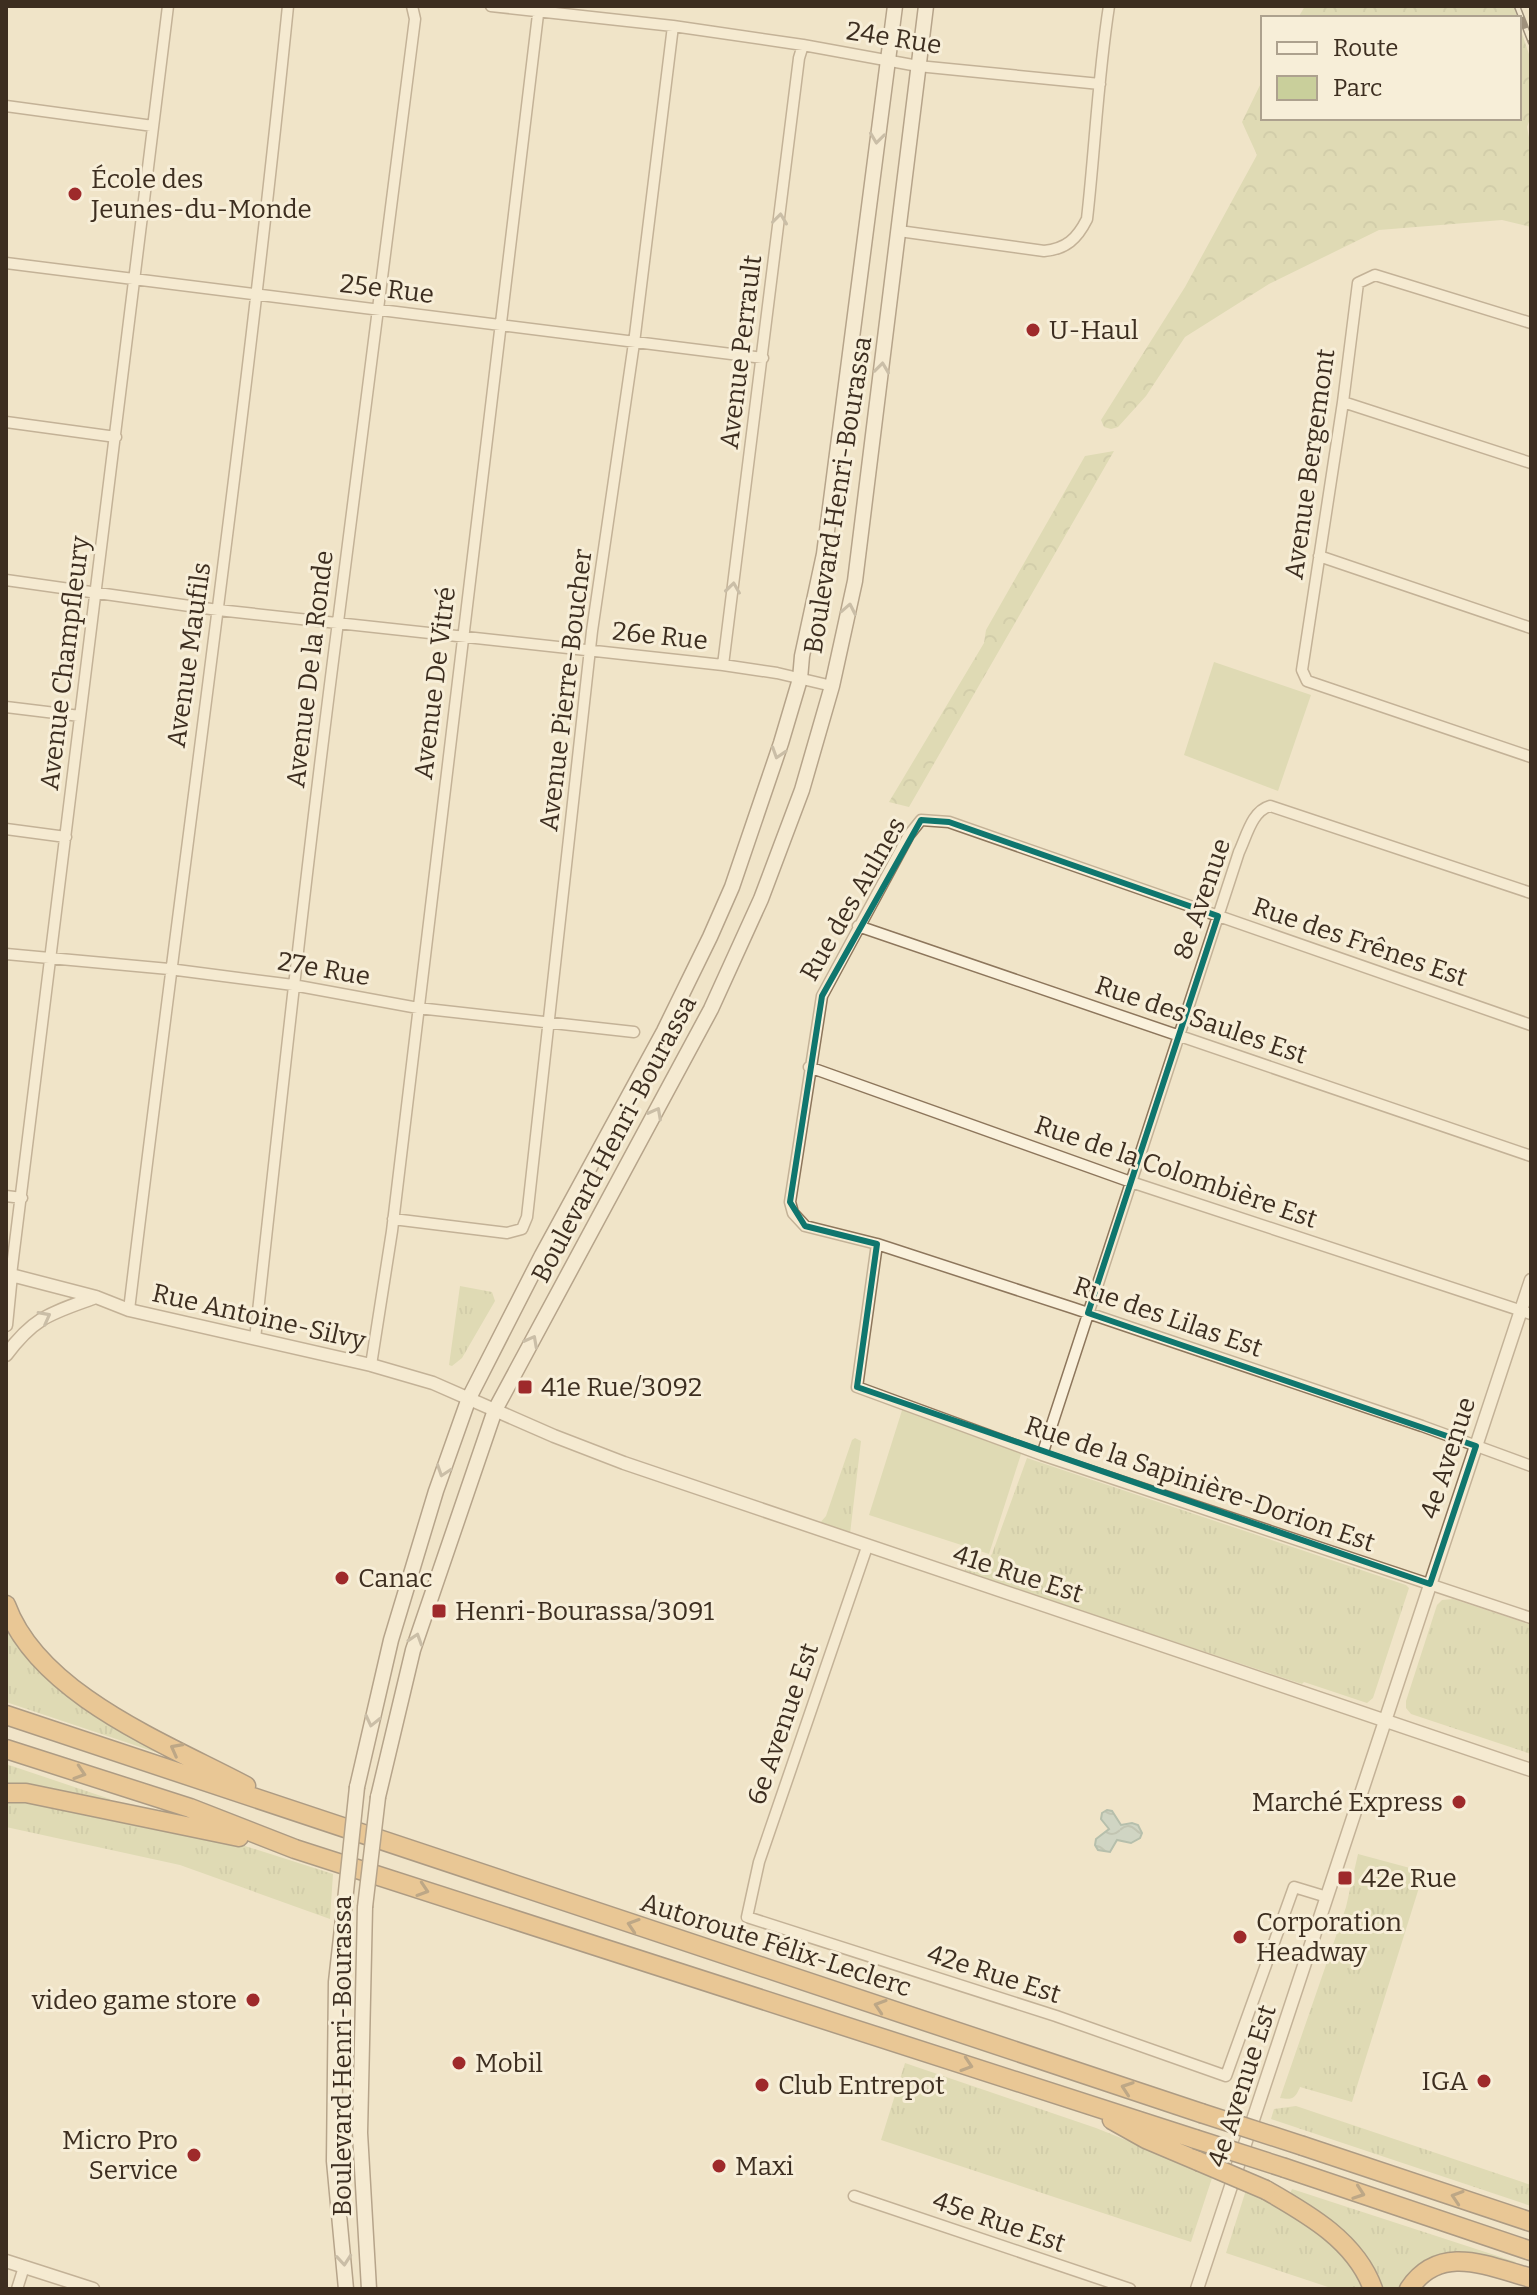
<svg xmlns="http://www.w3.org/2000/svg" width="1537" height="2295" viewBox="0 0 1537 2295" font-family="Bitter,serif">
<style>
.grass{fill:url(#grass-tufts)}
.forest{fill:url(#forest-crowns)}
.green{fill:#c9cf9b}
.water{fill:url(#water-waves);stroke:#6f938a;stroke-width:2}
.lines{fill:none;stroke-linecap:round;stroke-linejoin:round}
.minor-casing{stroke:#8d765c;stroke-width:13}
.tertiary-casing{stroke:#8d765c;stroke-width:15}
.secondary-casing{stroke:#6f573f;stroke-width:17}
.motorway-casing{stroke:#5b4430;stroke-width:21}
.minor{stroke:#faf1dc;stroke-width:10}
.tertiary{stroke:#faf1dc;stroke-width:12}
.secondary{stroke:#faf1dc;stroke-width:14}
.motorway{stroke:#e0a458;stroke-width:18}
.rail-casing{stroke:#3d2e20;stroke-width:7}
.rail{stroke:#f7eed8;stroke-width:4;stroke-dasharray:12;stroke-linecap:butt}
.secondary-bridge-casing{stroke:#6f573f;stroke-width:17;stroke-linecap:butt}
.motorway-bridge-casing{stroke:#5b4430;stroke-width:21;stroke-linecap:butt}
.secondary-bridge{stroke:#faf1dc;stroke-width:14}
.motorway-bridge{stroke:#e0a458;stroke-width:18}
.oneway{stroke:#9c907e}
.oneway2{stroke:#7e5d36}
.marked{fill:none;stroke:#0f766e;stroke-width:6;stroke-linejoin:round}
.poi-dot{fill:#9e2a2b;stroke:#f7eed8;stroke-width:3}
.labels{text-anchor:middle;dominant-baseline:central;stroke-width:6;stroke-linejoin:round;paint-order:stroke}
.street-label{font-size:26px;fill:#3d2e20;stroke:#f7eed8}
.poi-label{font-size:26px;fill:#3d2e20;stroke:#f7eed8;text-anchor:start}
</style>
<defs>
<pattern id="grass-tufts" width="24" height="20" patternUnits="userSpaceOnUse" patternTransform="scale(2)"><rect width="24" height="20" fill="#c9cf9b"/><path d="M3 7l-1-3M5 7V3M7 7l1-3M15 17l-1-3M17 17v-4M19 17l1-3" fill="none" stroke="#aeb285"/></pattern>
<pattern id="forest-crowns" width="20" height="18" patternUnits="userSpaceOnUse" patternTransform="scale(2)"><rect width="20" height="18" fill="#c9cf9b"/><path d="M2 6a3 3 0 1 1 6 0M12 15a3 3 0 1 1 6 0" fill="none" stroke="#aeb285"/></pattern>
<pattern id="water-waves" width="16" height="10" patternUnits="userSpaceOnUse" patternTransform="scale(2)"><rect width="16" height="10" fill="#a9c4bc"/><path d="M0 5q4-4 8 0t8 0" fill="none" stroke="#8ba098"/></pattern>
</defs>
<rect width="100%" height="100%" fill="#f0e4c8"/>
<path class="grass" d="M460 1286 492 1292 495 1301 462 1358 452 1366 449 1365Z
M855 1438 861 1441 850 1534 819 1524 826 1516 852 1440Z
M1027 1458 1406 1585 1409 1588 1373 1698 1367 1703 1304 1682 1302 1684 964 1572 966 1567 973 1565 975 1560 986 1562 992 1554Z
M1453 1599 1531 1625V1754L1411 1714 1406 1708V1701L1437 1605 1442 1600Z
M6 1620 167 1756 6 1702Z
M6 1764 110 1799 109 1805 6 1788Z
M6 1796 201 1832 333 1874 330 1919 180 1865 6 1827Z
M1358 1854 1410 1868 1422 1878 1352 2102 1300 2087C1295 2099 1292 2100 1280 2098L1346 1907Z
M905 2063 1096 2128 1213 2175 1191 2242 881 2140Z
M1296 2106 1531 2185V2206L1271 2119 1274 2109Z
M1292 2189 1516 2262 1514 2266 1478 2256 1403 2289H1383C1370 2242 1327 2221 1289 2196Z
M1246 2190 1312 2226 1347 2255 1366 2289H1334L1226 2253Z"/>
<path class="forest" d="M1305 6H1514L1517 18H1298Z
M1519 25 1531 60V116L1527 127 1531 148V227L1502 220 1379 230 1269 284 1185 337 1146 396 1118 427 1111 429 1104 427 1101 420 1185 287 1257 155 1242 122 1263 79V118H1519Z
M1114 451 909 807 889 802 984 643 986 630 1085 456Z"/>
<path class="green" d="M1214 662 1311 695 1278 791 1184 755Z
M904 1404 1023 1448 989 1554 869 1515Z"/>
<path class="water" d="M1107 1810 1112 1811 1121 1825 1132 1823 1138 1825 1142 1833 1140 1838 1131 1843 1117 1840 1110 1852 1098 1850 1095 1845 1096 1839 1109 1829 1101 1819 1102 1813Z"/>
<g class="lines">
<defs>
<path id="minor" d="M491 6 673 26 803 45 918 66 1100 84
M6 106 153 126
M899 231 1044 251C1066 249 1077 239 1087 219 1095 148 1098 76 1109 6
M6 263 763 358
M1531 323 1375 275 1358 283 1343 402 1302 670 1307 681 1531 757
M1343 402 1531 463
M6 422 116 437
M1319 556 1531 628
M6 580 218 610 723 665 777 673 832 686
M723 665 799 58 803 45
M6 707 80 716
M6 829 66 837
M858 926 1531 1156
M6 954 169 969 293 985 418 1008 634 1032
M1531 1025 949 822 921 820 909 835 822 996 790 1202 793 1213 805 1226 877 1244 1073 1308 1422 1426 1531 1466
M809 1067 1131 1182 1531 1314
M6 1196 22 1198
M393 1219 507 1233 522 1229 527 1217 592 631 634 343 673 26
M877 1244 857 1387 1042 1455 1531 1618
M11 1275 168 6
M129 1310C181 875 244 442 288 6
M255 1339C281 1100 307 861 338 622 363 421 391 221 415 19L412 6
M371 1365 392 1231 539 6
M1042 1455 1239 852C1247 835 1252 811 1270 806L1531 893
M867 1547 759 1862 747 1917 1056 2016 1226 2076 1294 1887 1327 1897
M854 2196 1130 2289
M17 2289 24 2267"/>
<path id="tertiary" d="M6 1325 11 1275 96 1297 129 1310 371 1365 433 1383 554 1436 624 1463 1531 1770
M6 1355C35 1316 52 1313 96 1297
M6 2261 93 2289
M1197 2289 1531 1280"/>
<path id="secondary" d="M357 1787 391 1640 436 1491 469 1398 542 1255 664 1031 710 937 732 887 781 743 800 679 802 656 824 554 895 6
M378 1797 413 1650 495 1410 711 1009 761 899 802 790 832 686 855 581 926 6
M345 1901 336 1982 334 2161 346 2289
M365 1907 360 2133 369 2289"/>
<path id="motorway" d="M6 1605C39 1695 167 1744 246 1786
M6 1715 1201 2113
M6 1749 190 1808 295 1849 1195 2139
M6 1793H26L239 1837
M1112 2120 1146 2139 1198 2161
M1303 2146 1531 2222
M1285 2168 1531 2251
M1266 2190C1308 2214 1356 2241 1373 2289
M1409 2289C1440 2243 1487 2266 1531 2278"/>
</defs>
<use href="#minor" class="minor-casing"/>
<use href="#tertiary" class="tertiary-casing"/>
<use href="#secondary" class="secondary-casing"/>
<use href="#motorway" class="motorway-casing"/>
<use href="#minor" class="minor"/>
<use href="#tertiary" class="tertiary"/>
<use href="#secondary" class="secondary"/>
<use href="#motorway" class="motorway"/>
<defs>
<path id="rail" d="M1517 6 1531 42"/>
</defs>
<use href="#rail" class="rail-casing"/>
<use href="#rail" class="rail"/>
<defs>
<path id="secondary-bridge" d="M345 1901 357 1787
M365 1907 378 1797"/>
<path id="motorway-bridge" d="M1201 2113 1303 2146
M1195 2139 1285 2168
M1198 2161 1266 2190"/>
</defs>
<use href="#secondary-bridge" class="secondary-bridge-casing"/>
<use href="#motorway-bridge" class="motorway-bridge-casing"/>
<use href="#secondary-bridge" class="secondary-bridge"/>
<use href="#motorway-bridge" class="motorway-bridge"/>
</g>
<defs><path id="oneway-chevron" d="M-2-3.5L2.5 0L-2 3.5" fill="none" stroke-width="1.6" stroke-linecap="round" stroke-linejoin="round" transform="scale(2)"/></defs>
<g class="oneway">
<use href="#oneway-chevron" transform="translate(877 138) rotate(97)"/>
<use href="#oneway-chevron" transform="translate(780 219) rotate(-83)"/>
<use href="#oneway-chevron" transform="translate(882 368) rotate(-83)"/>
<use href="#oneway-chevron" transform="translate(733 588) rotate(-82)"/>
<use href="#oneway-chevron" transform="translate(849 609) rotate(-79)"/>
<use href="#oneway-chevron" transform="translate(778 753) rotate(108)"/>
<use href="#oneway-chevron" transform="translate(656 1113) rotate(-62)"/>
<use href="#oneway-chevron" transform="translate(45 1317) rotate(-28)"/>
<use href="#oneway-chevron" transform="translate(532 1341) rotate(-62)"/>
<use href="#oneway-chevron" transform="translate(443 1471) rotate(109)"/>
<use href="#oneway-chevron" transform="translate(416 1639) rotate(-72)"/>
<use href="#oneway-chevron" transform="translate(372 1721) rotate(103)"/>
<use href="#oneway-chevron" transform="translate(344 2260) rotate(85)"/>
</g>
<g class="oneway2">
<use href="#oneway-chevron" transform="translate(176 1749) rotate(-152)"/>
<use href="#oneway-chevron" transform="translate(80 1773) rotate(18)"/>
<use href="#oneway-chevron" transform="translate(423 1890) rotate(18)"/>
<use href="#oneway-chevron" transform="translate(633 1925) rotate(-162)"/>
<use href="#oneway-chevron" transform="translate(880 2006) rotate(-162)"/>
<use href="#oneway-chevron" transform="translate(967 2065) rotate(18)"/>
<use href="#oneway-chevron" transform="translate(1127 2088) rotate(-161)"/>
<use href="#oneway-chevron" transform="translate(1359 2193) rotate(19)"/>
<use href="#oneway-chevron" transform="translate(1457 2197) rotate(-162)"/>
</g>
<path d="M0 0H1537V2295H0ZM921 820 949 822 1218 916 1088 1313 1476 1446 1430 1584 857 1387 877 1244 805 1226 790 1202 822 996Z" fill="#f0e4c8" fill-opacity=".55" fill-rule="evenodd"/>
<path class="marked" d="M921 820 949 822 1218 916 1088 1313 1476 1446 1430 1584 857 1387 877 1244 805 1226 790 1202 822 996Z"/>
<g class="poi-dot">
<circle cx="75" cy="194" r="8"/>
<circle cx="1033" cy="330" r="8"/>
<rect x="517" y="1379" width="16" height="16" rx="4"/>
<circle cx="342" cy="1578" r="8"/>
<rect x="431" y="1603" width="16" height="16" rx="4"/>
<circle cx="1459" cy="1802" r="8"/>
<rect x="1337" y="1870" width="16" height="16" rx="4"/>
<circle cx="1240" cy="1937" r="8"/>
<circle cx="253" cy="2000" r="8"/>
<circle cx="459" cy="2063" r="8"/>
<circle cx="1484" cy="2081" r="8"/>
<circle cx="762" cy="2085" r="8"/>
<circle cx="194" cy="2155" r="8"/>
<circle cx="719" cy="2166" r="8"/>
</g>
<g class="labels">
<g class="street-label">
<text transform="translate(894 38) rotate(9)">24e Rue</text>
<text transform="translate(387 289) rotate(7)">25e Rue</text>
<text transform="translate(741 352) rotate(-83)">Avenue Perrault</text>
<text transform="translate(1310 464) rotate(-82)">Avenue Bergemont</text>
<text transform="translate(838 495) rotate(-81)">Boulevard Henri-Bourassa</text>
<text transform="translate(660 636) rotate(6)">26e Rue</text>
<text transform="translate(189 655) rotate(-82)">Avenue Maufils</text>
<text transform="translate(65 663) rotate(-83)">Avenue Champfleury</text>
<text transform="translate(310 669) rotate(-83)">Avenue De la Ronde</text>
<text transform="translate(435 683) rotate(-83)">Avenue De Vitré</text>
<text transform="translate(566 690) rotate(-83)">Avenue Pierre-Boucher</text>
<text transform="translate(853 899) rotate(-60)">Rue des Aulnes</text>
<text transform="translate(1202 899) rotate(-71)">8e Avenue</text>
<text transform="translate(1360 942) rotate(19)">Rue des Frênes Est</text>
<text transform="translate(324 969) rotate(10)">27e Rue</text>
<text transform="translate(1201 1020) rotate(19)">Rue des Saules Est</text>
<text transform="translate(614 1139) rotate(-62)">Boulevard Henri-Bourassa</text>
<text transform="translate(1176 1172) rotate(19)">Rue de la Colombière Est</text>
<text transform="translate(259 1317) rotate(13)">Rue Antoine-Silvy</text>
<text transform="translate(1168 1317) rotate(19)">Rue des Lilas Est</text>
<text transform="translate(1448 1458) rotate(-72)">4e Avenue</text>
<text transform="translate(1200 1484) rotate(19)">Rue de la Sapinière-Dorion Est</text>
<text transform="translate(1018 1574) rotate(18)">41e Rue Est</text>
<text transform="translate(783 1724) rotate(-71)">6e Avenue Est</text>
<text transform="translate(776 1945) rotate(18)">Autoroute Félix-Leclerc</text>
<text transform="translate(994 1974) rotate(18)">42e Rue Est</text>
<text transform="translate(342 2056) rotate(-90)">Boulevard Henri-Bourassa</text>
<text transform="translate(1242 2086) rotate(-72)">4e Avenue Est</text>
<text transform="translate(999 2222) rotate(19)">45e Rue Est</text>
</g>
<g class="poi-label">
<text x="91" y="179">École des<tspan x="91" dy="30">Jeunes-du-Monde</tspan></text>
<text x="1049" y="330">U-Haul</text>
<text x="541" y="1387">41e Rue/3092</text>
<text x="358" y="1578">Canac</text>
<text x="455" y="1611">Henri-Bourassa/3091</text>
<text x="1443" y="1802" text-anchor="end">Marché Express</text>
<text x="1361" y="1878">42e Rue</text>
<text x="1256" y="1922">Corporation<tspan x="1256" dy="30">Headway</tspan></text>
<text x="237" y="2000" text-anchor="end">video game store</text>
<text x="475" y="2063">Mobil</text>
<text x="1468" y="2081" text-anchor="end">IGA</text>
<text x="778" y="2085">Club Entrepot</text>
<text x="178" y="2140" text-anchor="end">Micro Pro<tspan x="178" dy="30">Service</tspan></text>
<text x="735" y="2166">Maxi</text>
</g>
</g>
<rect width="1537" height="2295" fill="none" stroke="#3d2e20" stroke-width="16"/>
<rect x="1261" y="16" width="260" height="104" fill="#f7eed8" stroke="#ada18e" stroke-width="2"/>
<rect x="1277" y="42" width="40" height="12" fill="#faf1dc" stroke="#ada18e" stroke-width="2"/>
<text x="1333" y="56" font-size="24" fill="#3d2e20">Route</text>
<rect x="1277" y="76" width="40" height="24" fill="#c9cf9b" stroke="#ada18e" stroke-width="2"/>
<text x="1333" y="96" font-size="24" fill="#3d2e20">Parc</text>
</svg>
